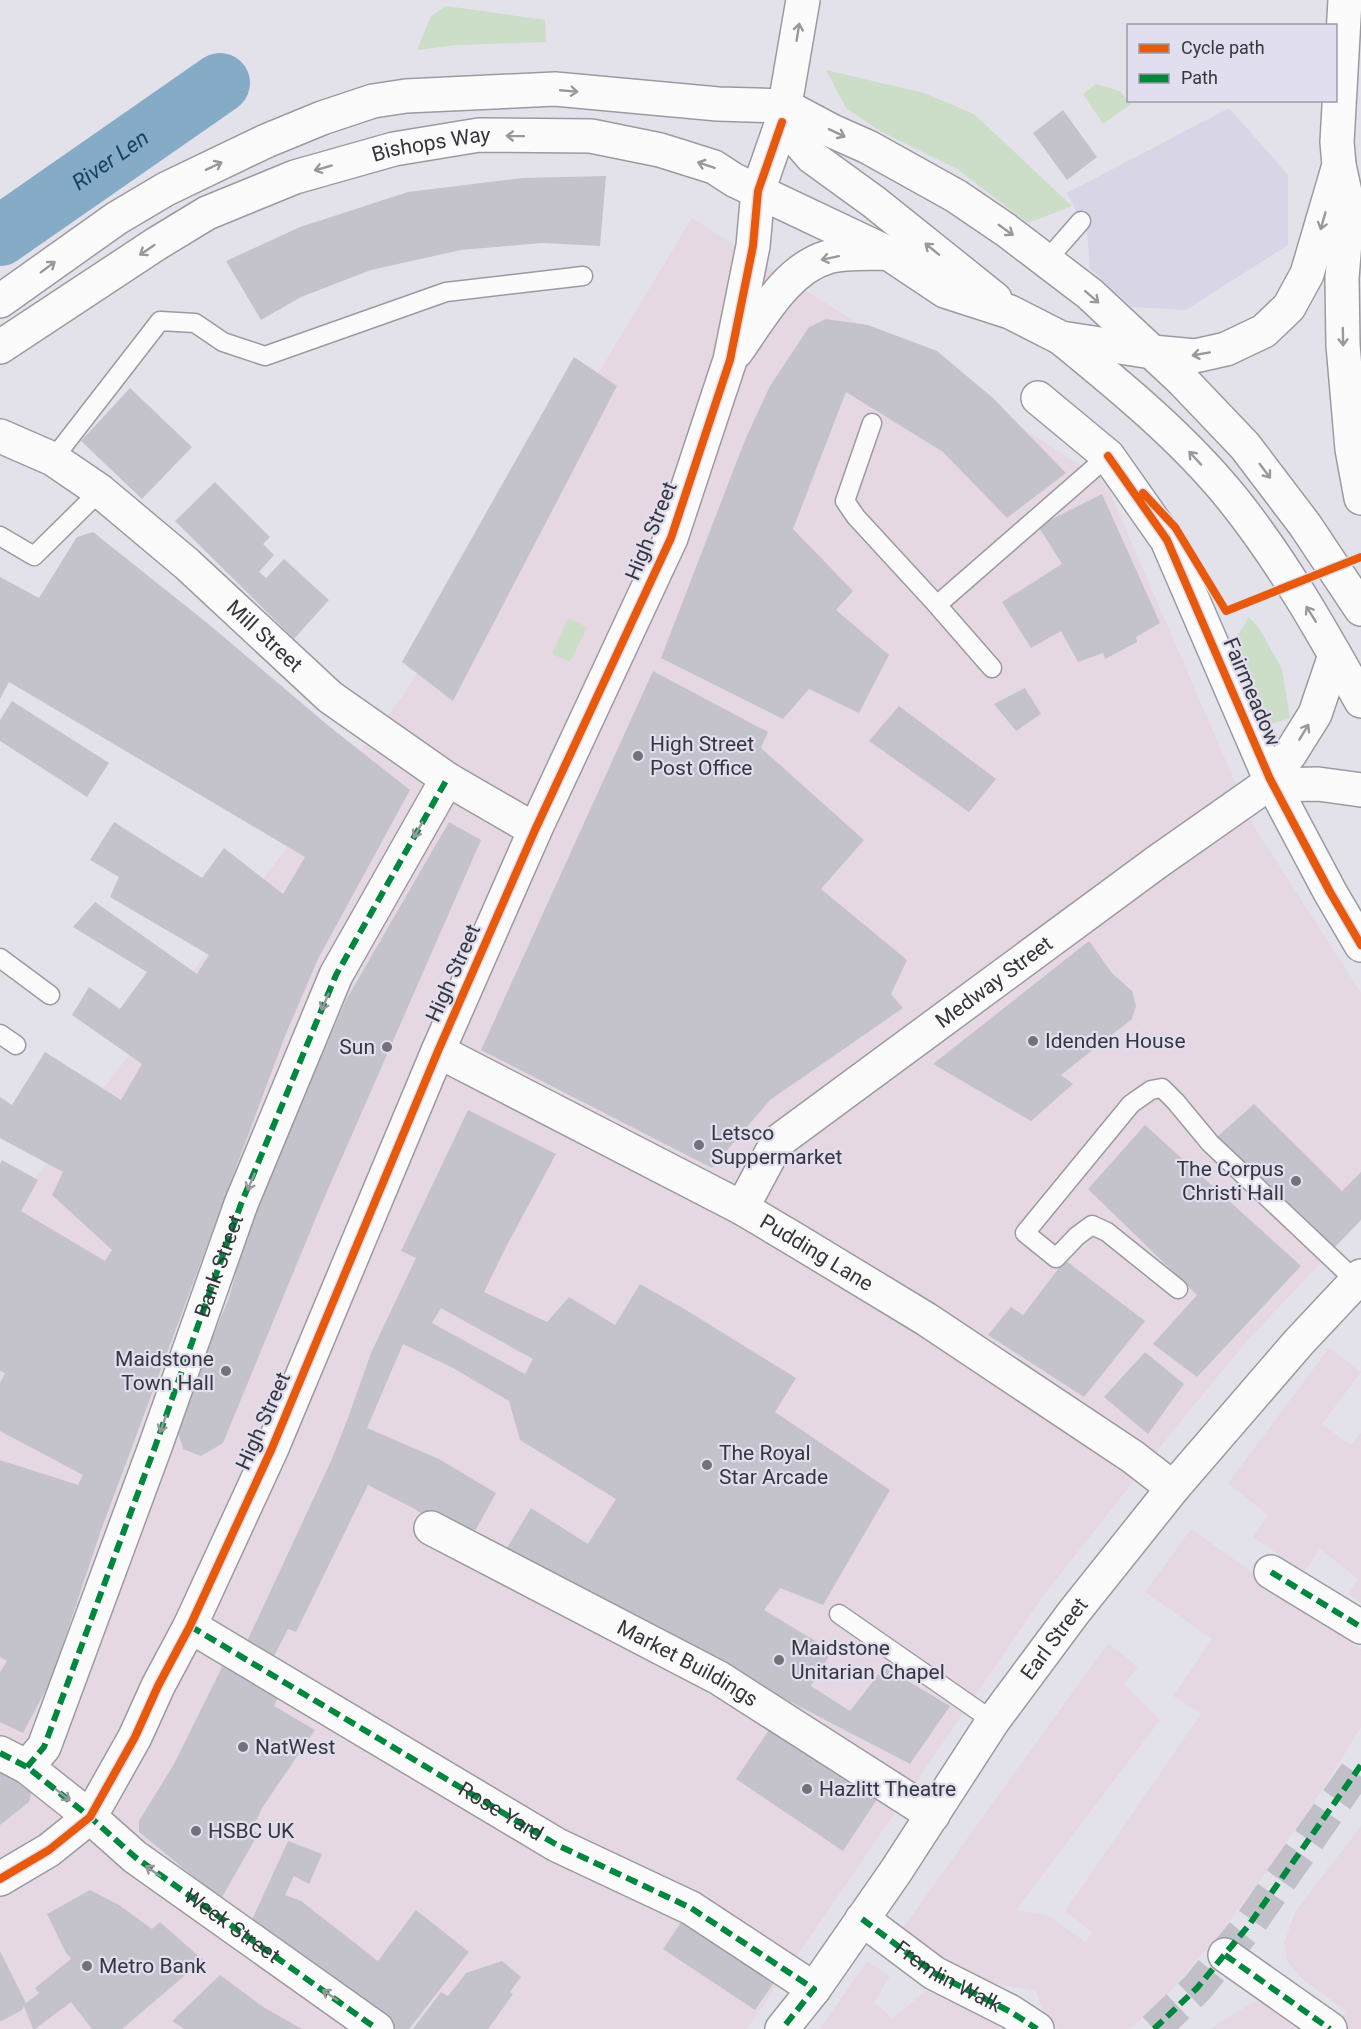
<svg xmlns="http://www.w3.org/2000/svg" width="1361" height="2029" viewBox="0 0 1361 2029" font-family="Roboto,sans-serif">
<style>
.commercial{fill:#e5d8e2}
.built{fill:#d8d6e6}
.green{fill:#ccdec7}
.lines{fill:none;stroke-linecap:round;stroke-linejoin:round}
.river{stroke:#85abc6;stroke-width:60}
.building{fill:#c4c3cb;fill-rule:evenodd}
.street-tunnel{stroke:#c1c0c8;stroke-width:33;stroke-dasharray:33 16;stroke-linecap:butt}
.lane-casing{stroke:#9c9aa1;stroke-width:21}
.street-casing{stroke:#9c9aa1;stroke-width:36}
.highway-casing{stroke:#9c9aa1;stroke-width:36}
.lane{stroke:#fbfbfc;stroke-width:18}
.street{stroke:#fbfbfc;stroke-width:33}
.highway{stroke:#fbfbfc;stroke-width:33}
.quiet{stroke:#00873e;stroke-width:6;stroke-dasharray:12 6;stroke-linecap:butt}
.cycleway-casing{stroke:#e0deef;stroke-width:11}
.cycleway{stroke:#e8590c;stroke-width:8}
.oneway{stroke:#99989c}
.poi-dot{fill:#737279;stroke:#e0deef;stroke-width:2}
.labels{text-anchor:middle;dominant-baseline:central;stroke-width:4.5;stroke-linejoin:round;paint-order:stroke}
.street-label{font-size:21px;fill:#37363c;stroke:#e0deef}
.poi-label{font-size:21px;fill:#37363c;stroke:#e0deef;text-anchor:start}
.water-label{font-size:22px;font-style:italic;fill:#17425c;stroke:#e0deef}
</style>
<rect width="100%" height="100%" fill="#e3e2eb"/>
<path class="commercial" d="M692 218 1105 481 1255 828 1361 993V1220L1247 1341 1176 1427 1044 1595 747 2029H0V1224L404 694Z
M1329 1348 1361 1372 1322 1424 1351 1445 1361 1432V1603L1348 1595 1358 1579 1320 1549 1304 1572 1253 1537 1268 1515 1228 1483Z
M1191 1529 1361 1649V1727L1328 1781 1270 1867 1216 1939 1166 1996 1130 2029H1060L1046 2021 1036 1991 966 1979 897 1936 1108 1643 1138 1667 1124 1684 1160 1720 1016 1910 1047 1915 1086 1942 1092 1932 1065 1911 1201 1714 1173 1696 1212 1639 1145 1592Z
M1361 1826V2029H1333L1346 2011 1301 1978 1287 1961 1284 1943 1295 1912Z
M867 1961 890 1976 874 2003 893 2018 938 1981 1013 2029H820Z
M1271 1999 1318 2029H1210L1251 2003Z"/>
<path class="built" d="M1229 108 1288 175V245L1186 310 1132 307 1090 269 1087 232 1067 193Z"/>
<path class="green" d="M446 6 545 20 546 42 456 45 417 50 431 16Z
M826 70 924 93 974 114 1072 206 1028 223 957 169 880 131 846 108Z
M1096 84 1120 91 1131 104 1103 124 1083 94Z
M1249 617 1259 628 1282 669 1290 718 1264 726 1245 660 1236 638Z
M568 618 587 627 570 662 552 654Z"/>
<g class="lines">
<path class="river" id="s1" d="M0 236 220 83"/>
</g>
<path class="building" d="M1063 110 1097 157 1067 180 1033 133Z
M606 176 600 246 542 243 461 250 371 270 301 297 261 320 226 261 300 227 408 192 523 178Z
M826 319 868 325 937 351 993 398 1066 473 1007 518 943 452 846 392 793 529 853 591 836 610 889 655 859 713 809 689 783 719 661 658 745 440 770 386 809 327Z
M574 357 617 386 453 701 402 662Z
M130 388 192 447 142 499 81 441Z
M215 482 270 537 263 544 274 555 259 572 266 578 284 559 329 600 294 639 175 521Z
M1102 494 1160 623 1136 637 1137 642 1105 659 1103 653 1078 662 1061 631 1031 648 1002 602 1062 564 1038 526Z
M93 532 206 622 330 727 410 790 318 959 285 1036 100 1533 51 1680 23 1733 0 1722V1672L7 1661 0 1657V1460L78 1485 83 1475 0 1431V1383L5 1373 0 1371V1164L2 1160 38 1180 21 1211 105 1261 112 1250 52 1195 63 1172 0 1138V1097L12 1105 45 1052 121 1100 142 1064 72 1015 89 987 120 1009 147 972 73 927 95 902 197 974 209 955 110 897 119 877 90 860 114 822 202 878 224 848 283 894 305 857 9 682 0 699V577L39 598 77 537Z
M653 671 768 732 761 748 864 840 821 889 907 960 891 994 903 1008 770 1100 712 1168 481 1050Z
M1025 688 1041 714 1016 731 994 704Z
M12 701 109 763 87 797 0 741V720Z
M899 706 996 779 969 812 869 741Z
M449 822 481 840 322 1203 223 1443 201 1456 183 1449 176 1425 229 1298 253 1210 346 1000Z
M1089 941 1112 973 1132 991 1136 1006 1132 1019 1061 1075 1073 1084 1031 1121 933 1064Z
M1254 1104 1342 1191 1361 1172V1220L1331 1251 1217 1137Z
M468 1110 556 1154 507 1245 484 1292 547 1322 569 1297 615 1325 640 1284 686 1310 796 1378 775 1412 890 1490 823 1605 780 1588 764 1610 832 1651 811 1686 850 1711 884 1667 950 1706 910 1764 504 1553 531 1508 588 1544 616 1499 520 1440 509 1401 453 1368 403 1344 367 1428 439 1459 496 1493 469 1542 411 1507 368 1485 296 1632 288 1629 270 1664 243 1650 331 1461 348 1418 371 1353 416 1258 401 1251ZM441 1308 533 1359 525 1374 432 1323Z
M1145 1125 1301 1266 1197 1377 1153 1344 1197 1295 1088 1189Z
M1065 1260 1145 1321 1084 1397 988 1335 1011 1307 1023 1315Z
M1145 1352 1184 1384 1148 1434 1104 1397Z
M225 1661 280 1693 274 1706 315 1730 262 1808 252 1830 258 1834 221 1899 139 1832V1821L174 1764Z
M771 1727 878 1798 843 1851 736 1779Z
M0 1764 30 1789 31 1794 29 1802 0 1825Z
M288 1841 322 1854 309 1884 294 1876 285 1895 301 1901 378 1961 416 1910 469 1952 409 2029H391L251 1922Z
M90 1890 119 1905 152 1929 160 1922 203 1960 122 2029H92L71 2002 35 2029H33L24 2006 22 2010 0 2022V1951L26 2003 39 1993 35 1988 71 1959 66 1953 47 1914Z
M688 1912 780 1974 755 2010 663 1949Z
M502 1961 521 1977 510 1992 513 1994 488 2029H413L441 1992 448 1996 466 1973Z
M220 1975 265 2008 302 2029H184L172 2021Z"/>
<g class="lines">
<path class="street-tunnel" d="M1154 2029 1197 1988 1249 1925 1361 1765"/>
<defs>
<path id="lane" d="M1046 261 1081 221
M872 423 845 501 856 517 937 605
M53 459 160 321 195 323 223 342 265 356 446 292 583 276
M0 536 34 556 100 491
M992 668 937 605 1108 456
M0 958 50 995
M0 1034 16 1045
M1178 1289 1107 1232 1092 1225 1077 1236 1056 1258 1025 1233 1131 1104 1151 1090 1162 1088 1176 1102 1210 1143 1356 1281
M839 1614 993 1721"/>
<g id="street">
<path d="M736 352C760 319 786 269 828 257 845 252 870 254 888 253"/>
<path d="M1038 398 1108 456 1167 540 1270 779 1330 892 1361 945"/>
<path id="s2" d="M0 436 53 459 100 491 187 564 330 697 447 779 535 830"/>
<path d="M1270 779 1290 754 1315 714 1335 655"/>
<path d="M1273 785 1318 784 1361 790"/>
<path id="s3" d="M438 1051 742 1208 794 1239 926 1319 1133 1457 1173 1488"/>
<path id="s4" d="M742 1208 775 1146 780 1140 1157 862 1271 782"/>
<path id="s5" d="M431 1528 719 1678 933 1815"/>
<path d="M1271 1572 1361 1627"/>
<path id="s6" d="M190 1626 557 1845 691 1908 814 1989"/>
<path d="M0 1753 27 1767 90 1817 135 1857 377 2029"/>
<path d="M27 1767 44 1747 155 1447 241 1204 336 975 447 779"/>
<path d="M0 1879 49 1850 90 1817 135 1737 158 1686 190 1626 272 1448 438 1051 535 830 671 538 730 360 753 246 758 191 782 122"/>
<path id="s7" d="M862 1919 934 1973 1011 2012 1037 2029"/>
<path d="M1225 1955 1330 2029"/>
<path id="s8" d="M782 2029 814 1989 896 1871 993 1721 1074 1612 1173 1488 1299 1342 1361 1276"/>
</g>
<g id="highway">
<path d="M803 0 782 122 812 157 874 202 995 299"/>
<path d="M1345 0 1337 142 1339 165 1348 206 1342 278 1343 345 1352 449 1361 498"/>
<path d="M0 301 117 218 166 189 266 141 322 118 373 101 406 96 555 89 718 104 785 106 832 131 868 147 956 196 1006 230 1090 294 1183 381 1245 446 1305 525 1361 609"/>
<path d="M1061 338C1121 387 1182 437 1231 497 1282 560 1322 631 1361 701"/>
<path id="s9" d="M0 347 156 244 207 213 295 177 394 149 479 135 591 136 660 150 714 167 734 180 888 253 945 291 1010 312 1061 338 1152 352 1195 356 1226 349 1264 331 1289 307 1307 274 1339 165"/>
</g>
</defs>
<use href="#lane" class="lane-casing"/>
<use href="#street" class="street-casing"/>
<use href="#highway" class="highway-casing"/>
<use href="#lane" class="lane"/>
<use href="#street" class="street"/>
<use href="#highway" class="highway"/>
<g class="quiet">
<path d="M1271 1572 1361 1627"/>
<path d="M190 1626 557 1845 691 1908 814 1989 782 2029"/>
<path id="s10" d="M0 1753 27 1767 90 1817 135 1857 377 2029"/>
<path id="s11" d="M27 1767 44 1747 155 1447 241 1204 336 975 447 779"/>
<path d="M862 1919 934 1973 1011 2012 1037 2029"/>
<path d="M1225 1955 1330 2029"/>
<path d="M1154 2029 1197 1988 1249 1925 1361 1765"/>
</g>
<defs>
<path id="cycleway" d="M1108 456 1167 540 1270 779 1330 892 1361 945
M1143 493 1175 527 1226 611 1361 557
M0 1879 49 1850 90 1817 135 1737 158 1686 190 1626 272 1448 438 1051 535 830 671 538 730 360 753 246 758 191 782 122"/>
</defs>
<use href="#cycleway" class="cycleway-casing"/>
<use href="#cycleway" class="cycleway"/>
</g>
<defs><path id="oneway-shaft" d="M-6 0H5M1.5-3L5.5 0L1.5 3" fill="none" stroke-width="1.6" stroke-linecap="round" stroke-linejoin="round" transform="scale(1.5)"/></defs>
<g class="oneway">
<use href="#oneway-shaft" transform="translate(798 32) rotate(-81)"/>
<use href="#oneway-shaft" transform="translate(569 91) rotate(5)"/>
<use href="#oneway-shaft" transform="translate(837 133) rotate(25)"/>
<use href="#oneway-shaft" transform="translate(515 136) rotate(-179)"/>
<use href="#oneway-shaft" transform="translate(706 165) rotate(-161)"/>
<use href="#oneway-shaft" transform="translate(214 166) rotate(-26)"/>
<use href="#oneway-shaft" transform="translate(323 168) rotate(164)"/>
<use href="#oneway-shaft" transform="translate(1323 221) rotate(106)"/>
<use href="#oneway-shaft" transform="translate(1006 230) rotate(36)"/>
<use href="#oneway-shaft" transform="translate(932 249) rotate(-141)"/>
<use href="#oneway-shaft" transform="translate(147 250) rotate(146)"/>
<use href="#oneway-shaft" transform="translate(830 258) rotate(168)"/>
<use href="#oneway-shaft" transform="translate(48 267) rotate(-37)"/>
<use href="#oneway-shaft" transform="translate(1092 297) rotate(41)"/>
<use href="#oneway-shaft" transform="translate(1343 337) rotate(89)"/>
<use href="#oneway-shaft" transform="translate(1201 354) rotate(170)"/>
<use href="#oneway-shaft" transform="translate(1195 458) rotate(-133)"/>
<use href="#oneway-shaft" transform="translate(1265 471) rotate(53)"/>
<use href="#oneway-shaft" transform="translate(1311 614) rotate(-122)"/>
<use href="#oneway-shaft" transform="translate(1304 732) rotate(-59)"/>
<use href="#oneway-shaft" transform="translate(418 830) rotate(119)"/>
<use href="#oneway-shaft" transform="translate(325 1002) rotate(113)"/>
<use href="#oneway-shaft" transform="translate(251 1182) rotate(113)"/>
<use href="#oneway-shaft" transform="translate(163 1424) rotate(110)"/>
<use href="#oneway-shaft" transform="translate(63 1795) rotate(39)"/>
<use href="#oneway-shaft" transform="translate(153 1871) rotate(-145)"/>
<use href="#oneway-shaft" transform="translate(330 1995) rotate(-145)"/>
</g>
<g class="poi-dot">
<circle cx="638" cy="756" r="6"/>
<circle cx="1033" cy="1041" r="6"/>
<circle cx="387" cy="1047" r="6"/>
<circle cx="699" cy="1145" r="6"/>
<circle cx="1296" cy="1181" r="6"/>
<circle cx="226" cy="1371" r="6"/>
<circle cx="707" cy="1465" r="6"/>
<circle cx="779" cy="1660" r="6"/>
<circle cx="243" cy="1747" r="6"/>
<circle cx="807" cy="1789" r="6"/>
<circle cx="196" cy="1831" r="6"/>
<circle cx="87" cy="1966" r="6"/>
</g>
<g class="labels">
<g class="street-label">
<text stroke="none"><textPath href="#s9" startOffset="482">Bishops Way</textPath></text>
<text transform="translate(651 531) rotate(-68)">High Street</text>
<text stroke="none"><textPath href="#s2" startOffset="334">Mill Street</textPath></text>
<text transform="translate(1252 692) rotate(67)">Fairmeadow</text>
<text transform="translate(453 973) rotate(-66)">High Street</text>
<text stroke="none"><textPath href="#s4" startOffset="344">Medway Street</textPath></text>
<text stroke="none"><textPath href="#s3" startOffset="429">Pudding Lane</textPath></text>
<text stroke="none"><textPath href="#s11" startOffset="538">Bank Street</textPath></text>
<text transform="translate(263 1421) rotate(-66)">High Street</text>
<text stroke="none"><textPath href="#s8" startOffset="476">Earl Street</textPath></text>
<text stroke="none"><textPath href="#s5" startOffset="290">Market Buildings</textPath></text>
<text stroke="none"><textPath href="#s6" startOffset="362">Rose Yard</textPath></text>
<text stroke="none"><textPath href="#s10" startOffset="290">Week Street</textPath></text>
<text stroke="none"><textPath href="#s7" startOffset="104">Fremlin Walk</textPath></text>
</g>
<g class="poi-label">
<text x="650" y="744">High Street<tspan x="650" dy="24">Post Office</tspan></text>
<text x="1045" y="1041">Idenden House</text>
<text x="375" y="1047" text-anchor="end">Sun</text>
<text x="711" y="1133">Letsco<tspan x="711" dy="24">Suppermarket</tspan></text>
<text x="1284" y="1169" text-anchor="end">The Corpus<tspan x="1284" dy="24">Christi Hall</tspan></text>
<text x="214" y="1359" text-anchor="end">Maidstone<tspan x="214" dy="24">Town Hall</tspan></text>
<text x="719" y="1453">The Royal<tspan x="719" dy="24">Star Arcade</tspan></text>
<text x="791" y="1648">Maidstone<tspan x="791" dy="24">Unitarian Chapel</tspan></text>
<text x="255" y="1747">NatWest</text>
<text x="819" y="1789">Hazlitt Theatre</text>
<text x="208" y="1831">HSBC UK</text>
<text x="99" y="1966">Metro Bank</text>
</g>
<g class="water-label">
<text stroke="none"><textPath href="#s1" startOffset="134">River Len</textPath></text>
</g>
</g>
<rect x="1127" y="24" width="210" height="78" fill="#e0deef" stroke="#9c9ba7" stroke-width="1.5"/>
<rect x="1139" y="44" width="30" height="9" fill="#e8590c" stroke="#9c9ba7" stroke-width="1.5"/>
<text x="1181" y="54" font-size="18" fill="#37363c">Cycle path</text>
<rect x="1139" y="74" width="30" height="9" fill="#00873e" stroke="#9c9ba7" stroke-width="1.5"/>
<text x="1181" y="84" font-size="18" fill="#37363c">Path</text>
</svg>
